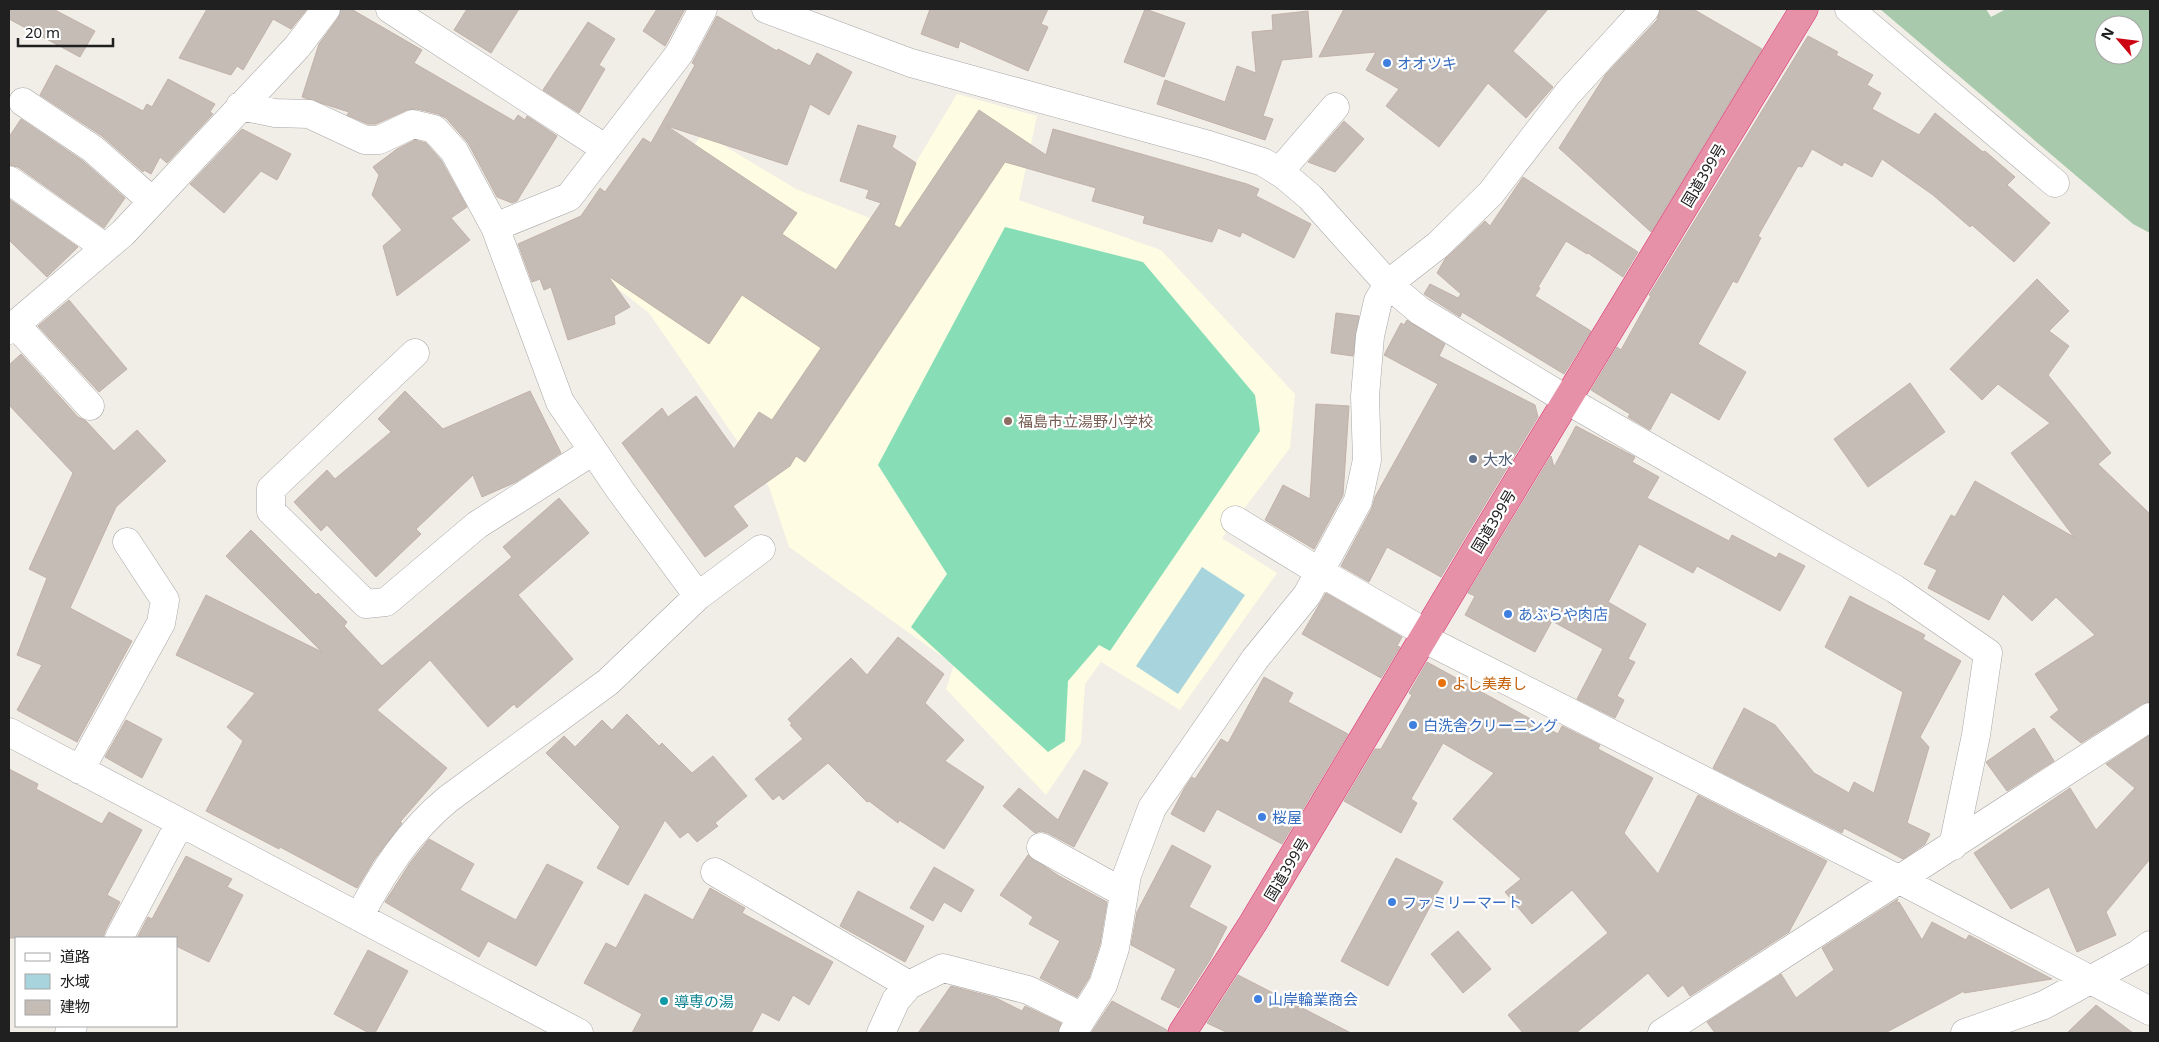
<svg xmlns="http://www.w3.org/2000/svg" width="2159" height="1042" viewBox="0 0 2159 1042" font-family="'Noto Sans','Noto Sans JP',sans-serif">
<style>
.education{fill:#fefce2}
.cemetery{fill:#a8c9ab;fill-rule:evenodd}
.pitch{fill:#87deb6}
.water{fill:#a8d5dd}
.building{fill:#c5bcb6;stroke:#c2b2a9}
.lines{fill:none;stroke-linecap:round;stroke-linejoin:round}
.minor-casing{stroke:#a7a7a7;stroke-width:29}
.highway-casing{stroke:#d82a72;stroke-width:29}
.minor{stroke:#fff;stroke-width:28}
.highway{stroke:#e691a7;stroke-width:28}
.shop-dot{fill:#3f7fe0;stroke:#fff;stroke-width:2}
.education-dot{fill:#8d6e63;stroke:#fff;stroke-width:2}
.service-dot{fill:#5c6f8a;stroke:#fff;stroke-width:2}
.food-dot{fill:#e8710a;stroke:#fff;stroke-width:2}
.culture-dot{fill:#0f9aa8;stroke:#fff;stroke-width:2}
.labels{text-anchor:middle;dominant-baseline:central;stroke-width:4.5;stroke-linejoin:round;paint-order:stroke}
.shop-label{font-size:15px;fill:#366cbe;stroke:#fff;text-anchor:start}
.street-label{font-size:15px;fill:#202020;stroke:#fff}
.education-label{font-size:15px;fill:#785e54;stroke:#fff;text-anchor:start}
.service-label{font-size:15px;fill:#4e5e75;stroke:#fff;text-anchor:start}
.food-label{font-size:15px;fill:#c56008;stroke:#fff;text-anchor:start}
.culture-label{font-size:15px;fill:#0d838f;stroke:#fff;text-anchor:start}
</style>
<rect width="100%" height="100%" fill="#f1ede7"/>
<path class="education" d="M957 94 1037 116 1019 200 1161 250 1295 394 1290 448 1222 538 1277 573 1180 710 1101 662 1085 684 1081 743 1046 795 946 689 954 665 789 547 769 487 649 313 599 274 703 133 796 189 880 222Z"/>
<path class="cemetery" d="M1880 9H1986L1991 17 2006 9H2150V233L2133 224ZM2104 25H2134V55H2104Z"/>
<path class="pitch" d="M1005 227 1143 262 1255 395 1260 431 1110 651 1099 645 1068 681 1065 741 1048 752 911 627 947 574 878 465Z"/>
<path class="water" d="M1202 567 1245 595 1178 694 1136 666Z"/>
<path class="building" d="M9 9H53L95 31 80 57 9 19Z
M207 9H307L291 29 273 19 243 70 237 66 231 75 179 58Z
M341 9H351L422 50 414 63 514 121 518 115 525 120 527 116 557 136 517 201 512 203 497 197 468 143 446 118 438 114 417 109 407 110 376 124H368L347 115 349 112 302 97 319 44 338 18Z
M467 9H519L491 53 454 30Z
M657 9H685L665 46 643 31Z
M930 9H1048L1041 24 1048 27 1028 71 960 41 958 48 921 34Z
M1145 9 1185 23 1164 77 1124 62Z
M1344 9H1548L1513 51 1553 87 1526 118 1488 83 1439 147 1386 106 1399 89 1366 70 1376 52 1319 57Z
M1660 9H1693L1762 49 1651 232 1559 148 1606 74 1657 20Z
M1308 11 1312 57 1282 60 1263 116 1273 119 1265 140 1157 104 1165 80 1225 102 1237 66 1256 73 1252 32 1273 30 1272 15Z
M717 16 777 51 778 49 810 66 817 53 852 72 829 115 810 104 787 165 667 126 797 213 782 234 836 270 881 203 866 198 869 190 840 181 858 125 896 136 892 147 916 163 894 225 900 228 979 110 1046 155 1053 129 1247 184 1259 189 1256 196 1311 224 1294 258 1242 232 1240 237 1218 228 1212 242 1143 223 1145 216 1092 201 1096 188 1005 162 805 462 796 456 790 466 733 506 748 526 705 557 622 443 662 408 668 417 696 396 734 449 759 412 772 420 821 348 742 295 709 344 608 276 630 307 614 316 615 324 568 340 551 287 544 290 540 279 532 282 518 244 581 216 600 188 605 192 643 138 651 143 695 65 692 63Z
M588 22 615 39 599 65 605 69 579 113 543 90Z
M1808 36 1838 52 1836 55 1873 75 1867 85 1881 93 1872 109 1919 135 1935 113 1983 152 1985 151 2015 177 2007 185 2050 223 2014 262 1972 225 1970 227 1933 195 1882 159 1872 177 1844 162 1842 166 1812 149 1802 167 1798 166 1758 236 1761 238 1737 283 1733 281 1698 344 1746 372 1719 420 1671 392 1650 430 1628 417 1630 414 1591 390 1617 347 1621 350 1651 296 1649 295Z
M56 65 143 111 147 104 152 107 168 79 215 104 210 112 213 114 167 163 160 157 151 174 144 170 143 172 102 136 40 95Z
M21 119 83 161 125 198 104 228 18 167 9 165V137Z
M1344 121 1364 139 1335 172 1308 162Z
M242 129 291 154 277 180 261 171 224 213 190 184Z
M415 140 426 143 441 160 467 207 451 218 470 240 397 296 383 246 402 230 372 195 379 175 373 167 397 149Z
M1523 177 1638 252 1623 277 1588 253 1587 254 1566 241 1538 287 1540 288 1535 296 1591 331 1564 374 1462 312 1460 317 1424 294 1430 284 1458 298 1461 294 1437 273 1445 259 1485 221 1490 226Z
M9 199 78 247 47 277 9 240Z
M2037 279 2069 311 2049 331 2069 346 2048 375 2111 453 2098 464 2150 514V702L2142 704 2081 743 2050 717 2059 710 2035 674 2095 635 2056 597 2032 621 2003 594 1989 620 1928 588 1937 570 1924 564 1951 515 1955 517 1975 481 2074 537 2011 453 2050 423 1998 384 1982 400 1950 369Z
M69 300 127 369 99 392 38 326Z
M1336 313 1359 316 1353 356 1331 353Z
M1407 320 1445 344 1439 356 1535 405 1538 417 1441 577 1387 547 1369 582 1341 566 1372 508 1375 497 1438 384 1384 355 1401 323 1404 325Z
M21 354 78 417 86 421 114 451 137 430 166 461 116 507 70 608 132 641 77 742 17 710 42 665 17 655 47 578 29 569 73 473 9 405V365Z
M1910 383 1945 432 1868 487 1834 439Z
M405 391 443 429 530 391 561 453 516 482 482 497 473 475 416 529 421 534 376 577 327 525 321 531 294 502 327 470 335 479 391 432 378 419Z
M1316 404 1349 406 1343 495 1314 549 1265 520 1283 485 1310 499Z
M1576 426 1635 457 1632 462 1659 477 1647 498 1729 541 1732 535 1776 558 1779 553 1805 566 1780 611 1697 566 1693 573 1639 544 1608 602 1646 624 1628 659 1635 662 1617 696 1624 700 1615 718 1577 699 1603 649 1552 621 1535 652 1465 615 1475 596 1468 593 1551 456 1554 467Z
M559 498 589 533 518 595 573 659 517 708 514 704 488 727 430 660 377 710 447 768 400 822 402 823 374 860 357 888 280 847 279 849 206 811 243 741 227 727 255 693 176 655 206 595 322 652 226 556 251 530 316 595 318 593 347 622 344 626 382 666 512 557 503 547Z
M1326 593 1402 637 1397 646 1400 647 1381 678 1302 634Z
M1850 596 1925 635 1923 639 1961 661 1920 737 1929 747 1907 823 1930 834 1925 844 1903 859 1844 828 1842 833 1713 768 1744 708 1775 725 1814 773 1849 793 1854 782 1874 793 1903 692 1825 647Z
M898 637 944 674 925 703 964 740 945 761 984 787 944 849 899 820 898 823 869 801 867 802 828 763 783 800 779 795 773 800 755 779 803 739 790 725 792 724 788 719 851 658 867 675Z
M1427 662 1558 734 1562 726 1600 745 1598 749 1653 778 1624 833 1658 874 1698 795 1827 861 1789 932 1690 996 1683 985 1668 997 1648 973 1576 1033H1523L1508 1015 1608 933 1572 890 1532 924 1505 892 1521 879 1453 819 1494 773 1443 743 1411 799 1417 803 1401 833 1344 801 1375 749H1381L1412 695 1409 693Z
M1264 677 1293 693 1288 702 1348 734 1282 844 1217 809 1204 832 1171 814 1184 789 1192 777 1195 779 1221 739 1228 743Z
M627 714 659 746 662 743 692 773 713 756 747 796 715 823 718 826 697 842 688 832 680 838 665 820 628 885 597 868 620 827 546 753 564 736 575 747 602 720 612 730Z
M126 720 162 739 142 778 105 757Z
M2034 728 2054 761 2007 791 1986 762Z
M2150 735V859L2106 912 2116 935 2077 952 2049 887 2011 909 1974 853 2070 788 2096 830 2135 788 2106 764Z
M9 769 38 784 36 789 102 824 109 812 142 830 107 895 120 902 105 931 103 938H9Z
M1084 770 1108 783 1074 847 1048 833 1041 831 1035 833 1003 806 1019 788 1058 820Z
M429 839 474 864 460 890 516 920 547 864 583 882 536 966 488 941 479 957 385 902 410 863Z
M1172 845 1211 866 1189 907 1227 927 1210 960 1179 1008 1161 999 1176 969 1131 945 1137 912Z
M1028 855 1059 876 1107 902 1100 944 1089 978 1077 997 1040 978 1060 941 1029 924 1033 917 1000 895Z
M186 856 232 879 227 887 243 895 209 962 176 946V938H137L148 917 152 919Z
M1396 858 1443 882 1388 986 1341 961Z
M934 867 974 890 961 912 944 902 933 921 910 908Z
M710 888 745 908 742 913 833 962 809 1005 793 995 779 1021 762 1012 751 1033H632L642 1014 584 983 606 943 616 948 645 894 693 920Z
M858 891 924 926 905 962 840 926Z
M1898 899 1896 904 1899 902 1922 940 1932 922 1966 940 1969 935 2052 979 1964 993V991L1885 1033H1715L1707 1022 1781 974 1796 998 1834 970 1822 948Z
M1458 931 1491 969 1463 993 1431 954Z
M368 950 408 971 375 1033H369L334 1014Z
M1238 975 1351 1033H1228L1207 1023Z
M951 986 996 998 1022 1011 1025 1006 1061 1023 1058 1033H918Z
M1112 1001 1167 1030V1033H1091Z
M2096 1005 2133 1033H2067Z"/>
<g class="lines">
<defs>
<path id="minor" d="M390 9 606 149
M766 9 911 63 1209 145 1263 162 1284 175 1310 197 1388 284 1420 311 1567 400 1895 589 1988 653 1976 735 1953 846
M1849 9 2055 183
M23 102 93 149 152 201
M240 106 275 113 309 114 365 140H379L413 124 434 129 454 151 495 227 560 402 620 490 698 596
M1279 172 1335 107
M9 180 96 241 103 249
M495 227 569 197 679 54 703 9
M15 324 90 406
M9 330 123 233 297 47 326 9
M415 353 271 489V511L366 604 386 602 477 525 593 451
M1235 520 1320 572 1426 633
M1423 638 1900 880 2150 1011
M9 732 579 1033
M80 770 161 623 165 600 127 542
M1041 847 1124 893
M715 872 909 985 943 968 1028 990 1083 1017
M359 917C382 873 409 831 448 799L608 682 698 596 761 549
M119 938 180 823
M69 1033 73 1026
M881 1033 896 1000 909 985
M1073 1033 1103 985 1115 948 1127 875 1152 808 1255 659 1307 595 1358 501 1367 460 1365 396 1370 336 1378 301 1388 284 1438 245 1491 193 1568 93 1645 9
M1662 1033 2150 717
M1965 1033 2044 1005 2138 954 2150 945"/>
<path id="highway" d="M1182 1033 1253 923 1474 553 1804 9"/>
</defs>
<use href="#minor" class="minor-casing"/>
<use href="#highway" class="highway-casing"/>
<use href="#minor" class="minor"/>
<use href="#highway" class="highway"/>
</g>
<g class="shop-dot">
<circle cx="1387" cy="63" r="5"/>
<circle cx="1508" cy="614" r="5"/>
<circle cx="1413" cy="725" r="5"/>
<circle cx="1262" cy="817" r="5"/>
<circle cx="1392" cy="902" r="5"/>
<circle cx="1258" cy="999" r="5"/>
</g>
<circle class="education-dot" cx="1008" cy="421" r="5"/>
<circle class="service-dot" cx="1473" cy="459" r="5"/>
<circle class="food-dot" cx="1442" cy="683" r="5"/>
<circle class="culture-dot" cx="664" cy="1001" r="5"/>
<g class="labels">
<g class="shop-label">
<text x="1397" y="63">オオツキ</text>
<text x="1518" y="614">あぶらや肉店</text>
<text x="1423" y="725">白洗舎クリーニング</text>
<text x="1272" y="817">桜屋</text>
<text x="1402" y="902">ファミリーマート</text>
<text x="1268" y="999">山岸輪業商会</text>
</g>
<g class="street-label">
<text transform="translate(1703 175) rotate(-59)">国道399号</text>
<text transform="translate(1493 521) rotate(-59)">国道399号</text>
<text transform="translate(1286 869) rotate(-59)">国道399号</text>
</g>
<g class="education-label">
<text x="1018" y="421">福島市立湯野小学校</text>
</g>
<g class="service-label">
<text x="1483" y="459">大水</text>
</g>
<g class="food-label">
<text x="1452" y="683">よし美寿し</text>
</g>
<g class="culture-label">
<text x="674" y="1001">導専の湯</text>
</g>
</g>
<rect width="2159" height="1042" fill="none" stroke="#202020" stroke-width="20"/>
<rect x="15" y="937" width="162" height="90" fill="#ffffff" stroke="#a6a6a6"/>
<rect x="25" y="953" width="25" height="8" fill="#ffffff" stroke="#a6a6a6"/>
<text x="60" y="962" font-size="15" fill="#202020">道路</text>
<rect x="25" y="974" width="25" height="15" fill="#a8d5dd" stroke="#a6a6a6"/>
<text x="60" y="987" font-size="15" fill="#202020">水域</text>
<rect x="25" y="1000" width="25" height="15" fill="#c5bcb6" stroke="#a6a6a6"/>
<text x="60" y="1012" font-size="15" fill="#202020">建物</text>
<g transform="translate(2119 40) rotate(298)"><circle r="24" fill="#ffffff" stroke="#a6a6a6"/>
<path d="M0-4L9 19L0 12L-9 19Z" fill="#cd0412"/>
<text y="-8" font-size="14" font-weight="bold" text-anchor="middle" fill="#202020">N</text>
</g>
<path d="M18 38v8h95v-8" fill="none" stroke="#202020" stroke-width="2.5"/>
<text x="25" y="38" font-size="15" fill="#202020" stroke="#ffffff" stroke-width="4" paint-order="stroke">20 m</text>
</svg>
